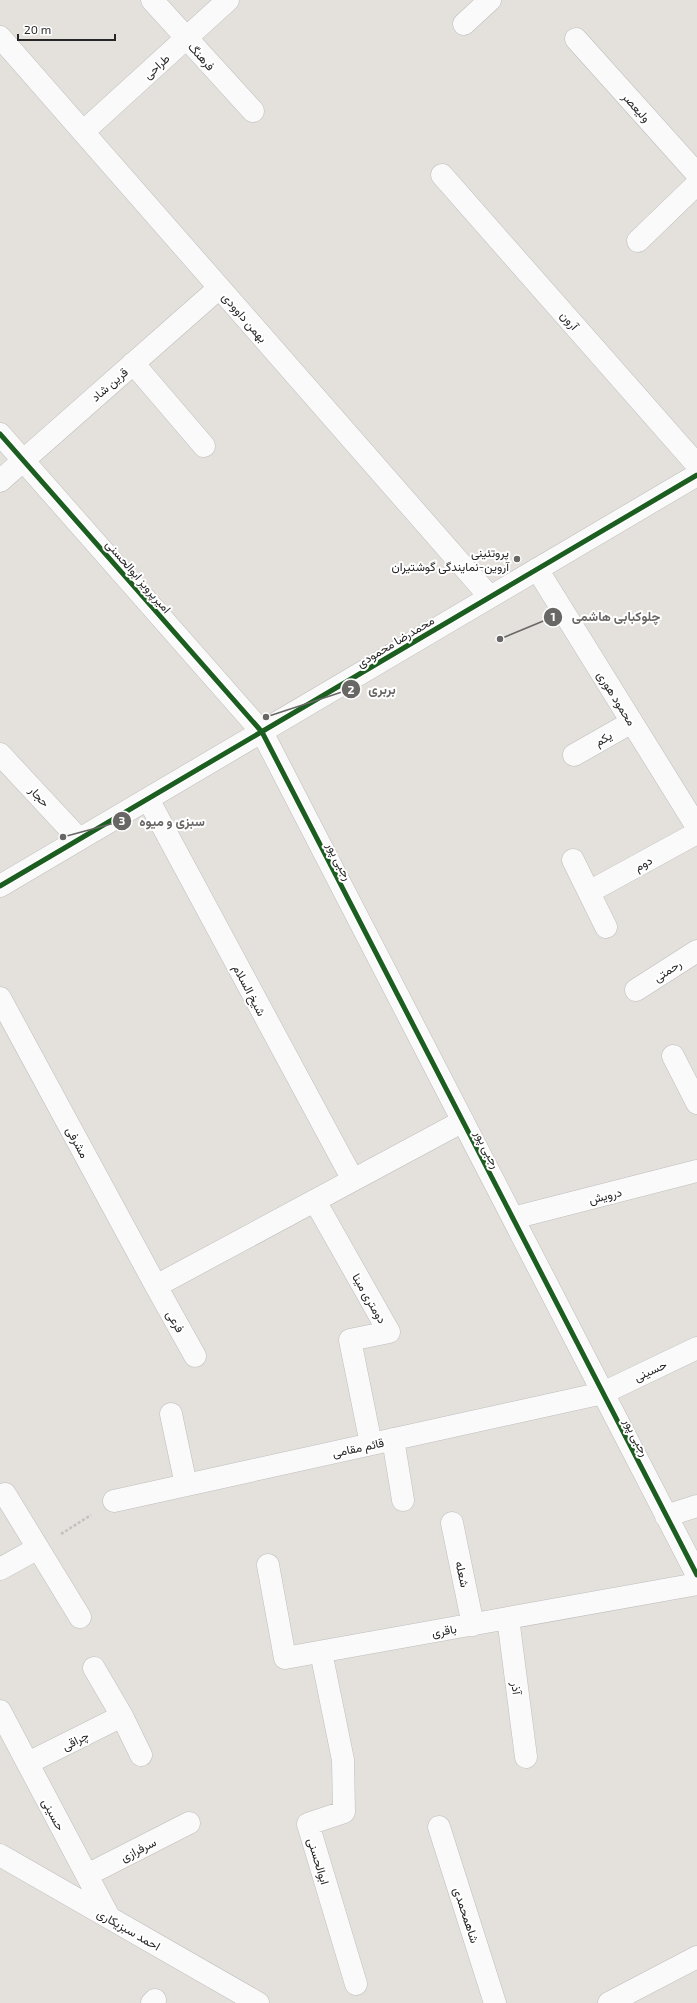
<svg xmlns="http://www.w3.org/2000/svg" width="697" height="2003" viewBox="0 0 697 2003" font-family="'Exo 2',Vazirmatn,sans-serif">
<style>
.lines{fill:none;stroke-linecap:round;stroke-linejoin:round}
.street-casing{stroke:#bebdbd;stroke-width:23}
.path{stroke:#c2c1c0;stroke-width:2.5;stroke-dasharray:3 2;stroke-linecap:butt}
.street{stroke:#fbfafa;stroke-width:22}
.cycleway-casing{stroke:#fff;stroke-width:8}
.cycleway{stroke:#1b5e20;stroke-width:5}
.poi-dot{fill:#686766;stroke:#fff;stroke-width:1.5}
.labels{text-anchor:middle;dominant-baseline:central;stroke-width:4;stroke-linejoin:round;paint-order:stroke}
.street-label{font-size:12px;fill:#262626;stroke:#fff}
.poi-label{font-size:12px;fill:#262626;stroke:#fff;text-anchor:end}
.leader{fill:none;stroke:#686766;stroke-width:1.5}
.callout-dot{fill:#686766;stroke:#fff;stroke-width:1.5}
.mark-label{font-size:12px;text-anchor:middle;font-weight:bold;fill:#fff}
.callout-label{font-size:13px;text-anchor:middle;font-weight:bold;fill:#686766;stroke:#fff;stroke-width:4;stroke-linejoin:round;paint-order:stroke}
</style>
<rect width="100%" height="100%" fill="#e4e1dc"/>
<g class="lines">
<defs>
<path id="street" d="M152 0 253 111
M464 24 490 0
M0 37 490 597
M576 39 697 174
M83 132 228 0
M442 175 697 465
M638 241 697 184
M133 363 204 446
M0 434 262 732 697 1575
M0 481 219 288
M537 569 697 827
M0 754 79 839
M574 755 632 722
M148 799 353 1180
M573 860 606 927
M0 886 697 475
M589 892 697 833
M636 990 697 951
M0 998 156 1286 195 1356
M673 1056 697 1103
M315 1201 389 1332 350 1340 371 1444
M513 1218 697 1171
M156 1286 463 1121
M171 1414 186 1485
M393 1439 403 1500
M5 1494 80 1617
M114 1501 603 1393 697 1348
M666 1516 697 1506
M452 1523 473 1625
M268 1565 285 1658 697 1584
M0 1569 38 1548
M508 1618 526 1757
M321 1652 343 1760 344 1812 308 1824 356 1984
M94 1668 122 1716 141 1755
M0 1711 109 1917
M28 1763 122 1716
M439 1827 495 2003
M0 1855 258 2003
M87 1875 189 1823
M152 2003 155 2000
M609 2003 697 1957"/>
</defs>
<use href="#street" class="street-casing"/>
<path class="path" d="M61 1534 91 1515"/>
<use href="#street" class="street"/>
<defs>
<path id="cycleway" d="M0 434 262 732 697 1575
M0 886 697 475"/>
</defs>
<use href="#cycleway" class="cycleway-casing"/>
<use href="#cycleway" class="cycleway"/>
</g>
<circle class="poi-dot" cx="517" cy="559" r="4"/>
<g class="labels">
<g class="street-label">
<text transform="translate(202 56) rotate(48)">فرهنگ</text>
<text transform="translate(156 66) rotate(-42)">طراحی</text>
<text transform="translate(637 107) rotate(48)">ولیعصر</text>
<text transform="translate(245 317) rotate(49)">بهمن داوودی</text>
<text transform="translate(570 320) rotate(49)">آرون</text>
<text transform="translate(109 384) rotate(-41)">قرین شاد</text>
<text transform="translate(139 576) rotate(49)">امیرپرویز ابوالحسنی</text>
<text transform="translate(395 641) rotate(-31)">محمدرضا محمودی</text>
<text transform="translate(617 698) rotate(58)">محمود هوری</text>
<text transform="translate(603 738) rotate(-30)">یکم</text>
<text transform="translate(40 796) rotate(47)">حجار</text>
<text transform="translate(340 861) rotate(63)">رجبی پور</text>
<text transform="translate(643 863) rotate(-29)">دوم</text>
<text transform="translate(667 970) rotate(-33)">رحمتی</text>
<text transform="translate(250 990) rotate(62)">شیخ السلام</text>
<text transform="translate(78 1142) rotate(62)">مشرفی</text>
<text transform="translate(488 1149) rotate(63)">رجبی پور</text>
<text transform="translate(605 1195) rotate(-14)">درویش</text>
<text transform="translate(370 1298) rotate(60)">دومتری مینا</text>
<text transform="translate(176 1321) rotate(60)">فرعی</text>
<text transform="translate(650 1370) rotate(-25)">حسینی</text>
<text transform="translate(637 1437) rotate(63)">رجبی پور</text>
<text transform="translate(358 1447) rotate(-12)">قائم مقامی</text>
<text transform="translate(463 1574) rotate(78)">شعله</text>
<text transform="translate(444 1630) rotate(-10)">باقری</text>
<text transform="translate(517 1688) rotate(82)">آذر</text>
<text transform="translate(75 1740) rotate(-27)">چراقی</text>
<text transform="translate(54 1814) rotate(62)">حسینی</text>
<text transform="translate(138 1849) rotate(-27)">سرفرازی</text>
<text transform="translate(319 1861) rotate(73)">ابوالحسنی</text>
<text transform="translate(467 1915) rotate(72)">شاهمحمدی</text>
<text transform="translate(129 1929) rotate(30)">احمد سبزیکاری</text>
</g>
<g class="poi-label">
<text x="509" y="552">پروتئینی<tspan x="509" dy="14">آروین-نمایندگی گوشتیران</tspan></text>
</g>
</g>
<path class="leader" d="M500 639L553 617M266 717L351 689M63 837L122 821"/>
<g class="callout-dot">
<circle cx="500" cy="639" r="4"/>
<circle cx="266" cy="717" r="4"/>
<circle cx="63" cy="837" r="4"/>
<circle cx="553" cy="617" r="10"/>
<circle cx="351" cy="689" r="10"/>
<circle cx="122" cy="821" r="10"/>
</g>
<g class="mark-label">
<text x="553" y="621">1</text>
<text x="351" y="694">2</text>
<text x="122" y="825">3</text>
</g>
<g class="callout-label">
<text x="616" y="621">چلوکبابی هاشمی</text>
<text x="382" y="694">بربری</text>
<text x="172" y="826">سبزی و میوه</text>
</g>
<path d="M18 34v6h97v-6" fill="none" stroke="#262626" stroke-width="2"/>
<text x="24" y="34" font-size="12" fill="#262626" stroke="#ffffff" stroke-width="3" paint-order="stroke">20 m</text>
</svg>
